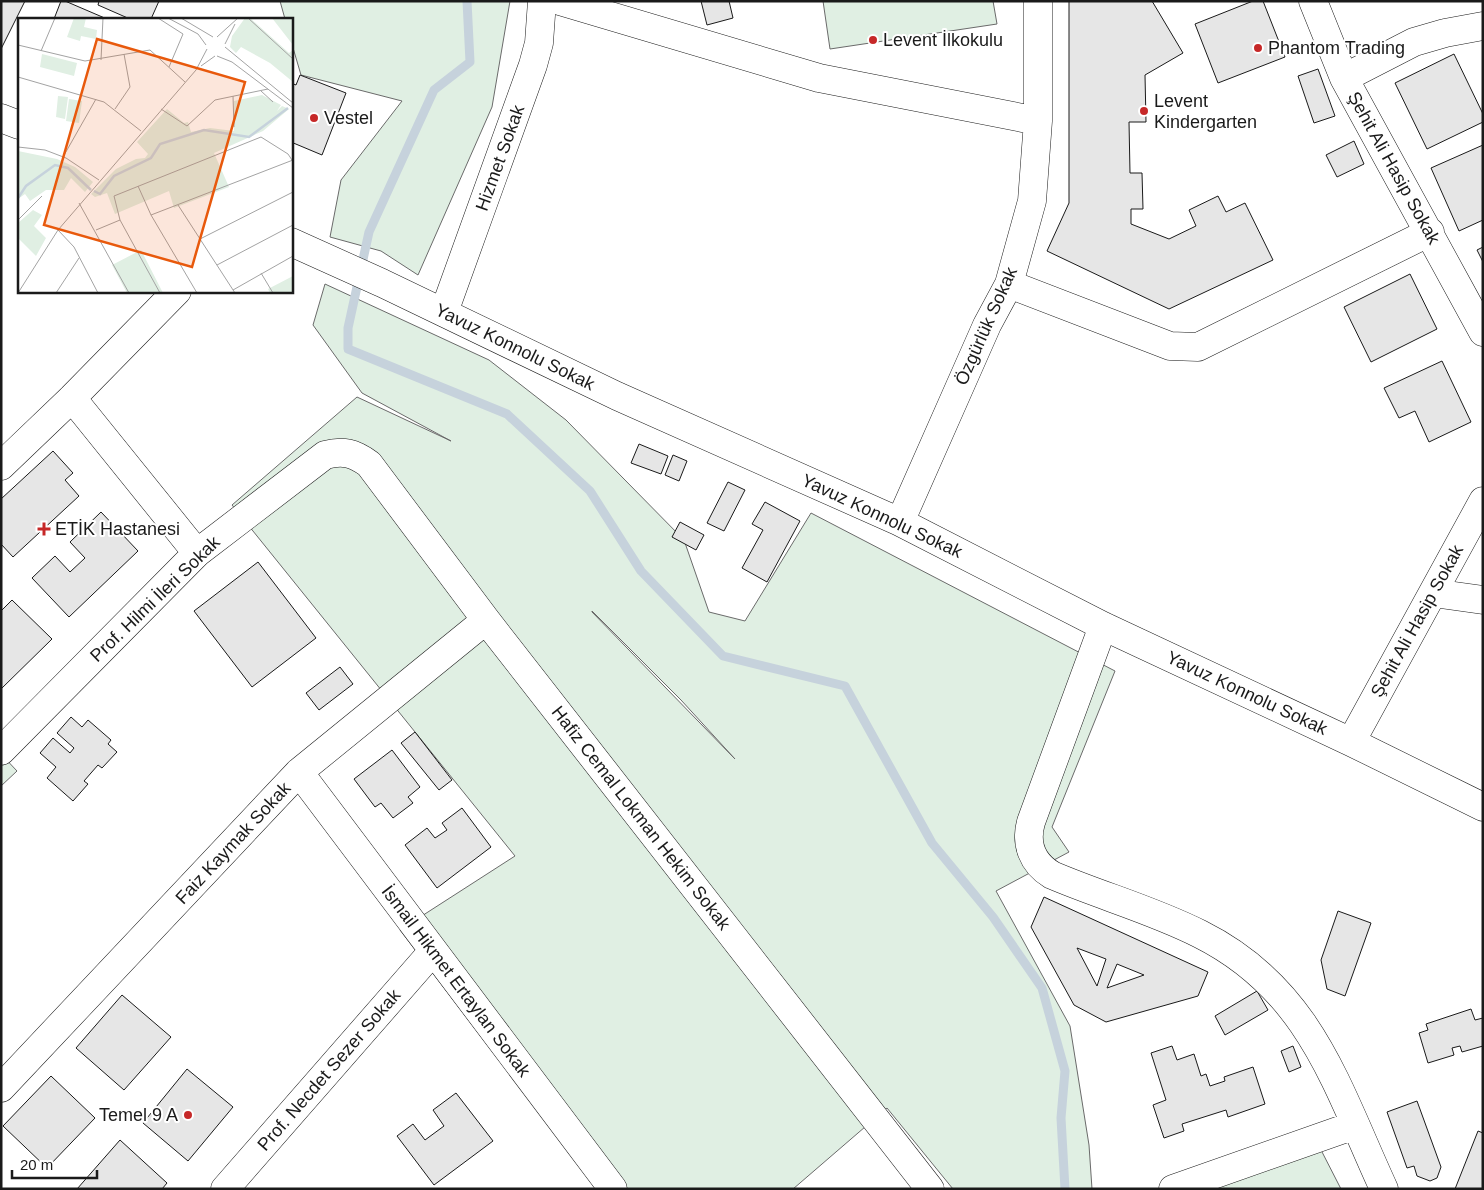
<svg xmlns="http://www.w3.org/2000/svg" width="1484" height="1190" viewBox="0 0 1484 1190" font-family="Helvetica,sans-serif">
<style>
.green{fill:#e0efe3;stroke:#6a6a6a;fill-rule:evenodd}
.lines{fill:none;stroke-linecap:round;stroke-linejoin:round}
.stream{stroke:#c6d2dc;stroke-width:9}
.building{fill:#e6e6e6;stroke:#1a1a1a;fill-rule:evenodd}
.minor-casing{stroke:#1a1a1a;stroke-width:29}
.minor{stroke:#fff;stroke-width:28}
.poi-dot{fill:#c62828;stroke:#fff;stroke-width:2}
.labels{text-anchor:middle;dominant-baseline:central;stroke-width:4;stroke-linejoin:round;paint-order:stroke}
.poi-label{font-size:18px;fill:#1a1a1a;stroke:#fff;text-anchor:start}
.street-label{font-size:18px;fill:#1a1a1a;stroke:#fff}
.inset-river{fill:none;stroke:#c6d2dc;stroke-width:2.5}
.inset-road{fill:none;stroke:#a3a3a3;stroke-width:1}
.view{fill:#e8590c;fill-opacity:0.15;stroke:#e8590c;stroke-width:2.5}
.inset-edge{fill:none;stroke:#1a1a1a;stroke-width:2.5}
</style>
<rect width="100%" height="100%" fill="#fff"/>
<path class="green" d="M280 1H510L492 107 418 275 381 251 330 237 341 180 402 101 301 75 291 41V19H285Z
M823 1H993L997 24 830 49Z
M325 284 489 360 566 420 684 540 709 612 745 621 811 513 1115 671 1052 827 1069 852 996 891 1070 1026 1089 1145 1092 1189H953L887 1108 793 1189H597L400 930 515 856 232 505 357 397 451 441 362 393 313 325ZM592 611 681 700 735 759 592 612Z
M1 754 17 771 1 786Z
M1320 1148 1341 1189H1183Z"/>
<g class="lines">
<path class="stream" d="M467 1 470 62 434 90 369 232 348 328V349L507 414 590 491 641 571 723 656 845 686 932 843 993 917 1042 988 1065 1071 1061 1118 1065 1189"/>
</g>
<path class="building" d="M1 1H25L1 49Z
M61 1H65L107 19H54Z
M99 1H159L151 19H130L98 5Z
M701 1H729L733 18 707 25Z
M1069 1H1152L1183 53 1145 75 1146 122H1129L1130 173H1142L1143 209H1131V224L1169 239 1196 226 1189 210 1218 196 1226 212 1245 203 1273 260 1169 309 1047 251 1069 203Z
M1253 1H1263L1285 57 1218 83 1195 24Z
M1454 54 1483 114V122L1427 149 1395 83Z
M1318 69 1335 116 1314 123 1298 76Z
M300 75 346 93 322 155 291 142V83L296 85Z
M1354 141 1364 164 1337 177 1326 155Z
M1483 145V220L1459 231 1431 168Z
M1483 247V262L1477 250Z
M1410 274 1437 329 1371 362 1344 307Z
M1442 361 1471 422 1429 442 1415 411 1399 418 1384 388Z
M639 444 668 456 661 474 631 463Z
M53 451 73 473 65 480 79 496 13 557 1 544V499Z
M673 455 687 461 679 481 665 475Z
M728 482 745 490 724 531 707 523Z
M765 502 800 521 767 582 742 568 763 530 752 524Z
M101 512 138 551 69 617 32 578 55 556 70 572 85 558 70 542Z
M680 522 704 535 696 550 672 537Z
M258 562 316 638 252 687 194 611Z
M12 600 52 639 1 689V611Z
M340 667 353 684 319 710 306 693Z
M71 717 82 727 88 720 111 740 108 744 117 752 102 768 98 765 84 781 88 784 73 801 47 778 56 767 40 753 53 738 70 753 74 748 57 733Z
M415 732 452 780 439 790 401 743Z
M392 750 420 787 408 797 413 803 393 818 381 803 375 807 354 779Z
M462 808 491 847 437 888 405 845 427 828 435 838 447 830 442 823Z
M1044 897 1208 972 1198 996 1106 1022 1074 1005 1031 927ZM1077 948 1106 959 1097 986ZM1117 964 1144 975 1107 988Z
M1338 911 1371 923 1345 996 1327 989 1321 960Z
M1257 991 1268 1010 1225 1035 1215 1016Z
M122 995 171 1037 124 1090 76 1048Z
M1471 1009 1475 1020 1483 1018V1046L1462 1052 1460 1046 1452 1048 1454 1055 1428 1063 1419 1033 1428 1030 1426 1024Z
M1172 1046 1177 1060 1194 1054 1201 1076 1206 1074 1210 1086 1225 1081 1224 1077 1253 1067 1265 1104 1228 1117 1226 1110 1182 1124 1184 1131 1164 1138 1153 1105 1166 1100 1151 1053Z
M1293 1046 1301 1067 1289 1072 1281 1051Z
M187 1069 233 1107 188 1161 143 1123Z
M51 1076 95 1118 47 1168 3 1126Z
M456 1093 493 1141 434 1185 397 1136 413 1124 425 1140 444 1126 433 1110Z
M1417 1101 1441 1167 1437 1178 1430 1181 1417 1176 1414 1166 1407 1168 1387 1112Z
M1478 1131 1483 1133V1189H1455Z
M120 1140 167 1183 162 1189H77Z"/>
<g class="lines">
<defs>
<path id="minor" d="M560 1 819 78 1038 121
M1313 1 1344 78 1483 332
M1344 78 1414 42 1445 33 1483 26
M1 118 19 125
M291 242 382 283 617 396 900 522 1103 626 1351 742 1483 807
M1009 284 1170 346 1198 347 1430 232
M444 312 533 65 539 43 542 1
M72 398 197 553
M1 466 72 398 177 291
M900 522 987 325 1009 284 1032 201 1038 121V1
M1433 593 1483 600
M1103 626 1031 822C1025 843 1032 863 1052 875 1101 896 1153 910 1200 934 1310 989 1336 1085 1384 1189
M1351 742 1483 501
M1 751 197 553 325 455C343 450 354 453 369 464L486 620 930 1189
M299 772 613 1189
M1 1088 299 772 486 620
M225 1189 433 951
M1173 1189 1355 1125"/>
</defs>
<use href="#minor" class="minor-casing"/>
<use href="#minor" class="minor"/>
</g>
<g class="poi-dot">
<circle cx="873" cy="40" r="5"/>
<circle cx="1258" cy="48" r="5"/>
<circle cx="1144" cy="111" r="5"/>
<circle cx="314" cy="118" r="5"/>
<path d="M41.5 521.5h5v5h5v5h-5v5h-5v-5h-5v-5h5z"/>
<circle cx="188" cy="1115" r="5"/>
</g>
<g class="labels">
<g class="poi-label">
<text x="883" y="40">Levent İlkokulu</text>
<text x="1268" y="48">Phantom Trading</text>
<text x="1154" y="101">Levent<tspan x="1154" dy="21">Kindergarten</tspan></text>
<text x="324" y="118">Vestel</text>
<text x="55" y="529">ETİK Hastanesi</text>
<text x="178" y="1115" text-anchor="end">Temel 9 A</text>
</g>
<g class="street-label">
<text transform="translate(500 158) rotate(-70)">Hizmet Sokak</text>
<text transform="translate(1394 168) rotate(61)">Şehit Ali Hasip Sokak</text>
<text transform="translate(986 326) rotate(-66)">Özgürlük Sokak</text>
<text transform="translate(515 347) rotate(26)">Yavuz Konnolu Sokak</text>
<text transform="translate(882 516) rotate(25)">Yavuz Konnolu Sokak</text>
<text transform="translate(155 599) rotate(-44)">Prof. Hilmi İleri Sokak</text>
<text transform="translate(1417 621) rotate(-61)">Şehit Ali Hasip Sokak</text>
<text transform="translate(1247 693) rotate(25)">Yavuz Konnolu Sokak</text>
<text transform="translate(641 818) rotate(52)">Hafiz Cemal Lokman Hekim Sokak</text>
<text transform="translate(233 843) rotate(-47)">Faiz Kaymak Sokak</text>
<text transform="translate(456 981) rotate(53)">İsmail Hikmet Ertaylan Sokak</text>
<text transform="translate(329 1070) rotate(-49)">Prof. Necdet Sezer Sokak</text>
</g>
</g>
<g transform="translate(18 18)">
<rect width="275" height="275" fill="#fff"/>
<path d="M56 0H68L66 9 79 12 78 21 63 18 62 23 49 19ZM227 0H232L271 35 275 32V64L252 45 223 29 218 35 212 29 214 18ZM254 0H275V27ZM24 36 59 45 56 58 22 49ZM244 77 263 87 259 93 264 88 271 91 245 113 196 135 211 169 156 190 151 173 97 196 89 175 77 179 73 176 98 151 118 141 127 140 130 136 119 124 149 91 166 105 170 104 173 114 192 110 216 113V83ZM40 78 50 79 47 101 38 99ZM51 81 64 83 61 105 48 103ZM0 133 39 141 57 149 75 164 67 174 53 160 46 172H28L12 183 7 176 0 181ZM15 192 24 197 16 208 28 220 18 238 0 220V205ZM123 232 145 275H109L94 247ZM275 258V275H252L250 271Z" fill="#e0efe3"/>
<path class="inset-river" d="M76 173 82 176 96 158 133 140 142 126 186 112 231 119 270 90M0 180 8 168 37 147 50 150 73 172"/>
<path class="inset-road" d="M140 0 165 16 151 49M150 0 180 16 188 27M163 0 195 19M230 0 275 41M199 19 220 0M207 26 217 6M0 27 67 43 132 32 167 64M207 29 275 85M23 33 37 0M199 38 214 44 275 90M83 42 85 0M183 48 197 38M0 59 86 84 123 113M243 73 255 84M215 78 216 109M97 91 112 69 106 36M143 91 169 108 197 82 250 71M0 129 27 132 48 140 81 162M45 139 78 81M120 168 133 197 179 275M61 185 111 275M160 187 217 275M133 197 275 142M0 202 24 178M40 212 56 229 80 275M78 212 102 202M182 221 275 174M199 247 275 207M243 255 255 275M215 272 275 238M0 275 40 212 178 52 189 31M38 275 61 240M142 275 102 202 96 178 243 119 270 136 274 142"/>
<path class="view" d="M79 21 227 64 174 249 26 207Z"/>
<rect width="275" height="275" class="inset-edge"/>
</g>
<rect width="1484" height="1190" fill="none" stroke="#1a1a1a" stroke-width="5"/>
<path d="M12 1170v8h85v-8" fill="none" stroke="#1a1a1a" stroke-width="2.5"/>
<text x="20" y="1170" font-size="15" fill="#1a1a1a" stroke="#ffffff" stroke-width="4" paint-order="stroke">20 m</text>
</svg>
